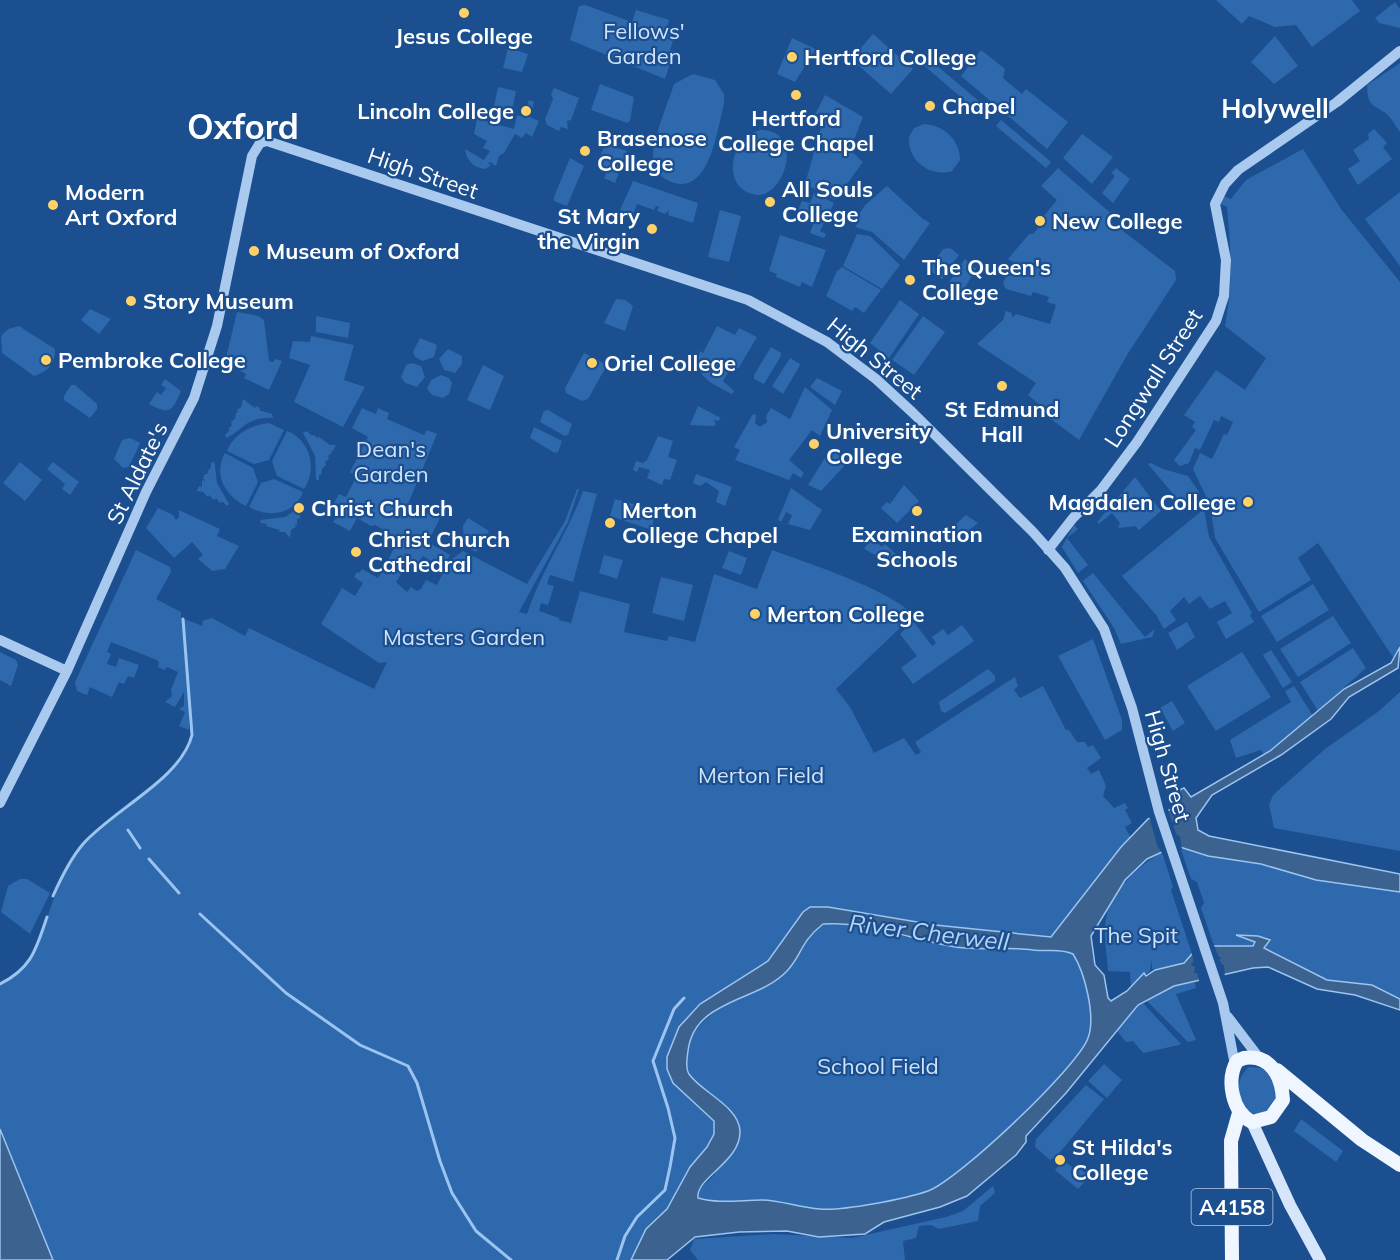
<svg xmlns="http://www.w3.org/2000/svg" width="1400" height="1260" viewBox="0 0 1400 1260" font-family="Mulish,sans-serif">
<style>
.green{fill:#2e69ad}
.water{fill:#3c6290;stroke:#9cc4f0;stroke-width:1.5;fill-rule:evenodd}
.pier{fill:#1b4f8f}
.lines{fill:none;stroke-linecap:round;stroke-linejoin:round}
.stream{stroke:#9cc4f0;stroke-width:3}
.tertiary{stroke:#a9c9ee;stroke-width:10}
.secondary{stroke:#d6e6fa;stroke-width:12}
.primary{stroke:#f0f6ff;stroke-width:14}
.poi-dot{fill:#ffd166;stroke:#1b4f8f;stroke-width:2}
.labels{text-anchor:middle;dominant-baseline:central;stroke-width:4.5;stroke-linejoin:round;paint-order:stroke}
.shield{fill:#1b4f8f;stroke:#bbcadd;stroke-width:1.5}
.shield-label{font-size:21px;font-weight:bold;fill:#fff}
.park-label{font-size:22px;fill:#cfe3fa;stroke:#1b4f8f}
.poi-label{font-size:22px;font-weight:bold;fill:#fff;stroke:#1b4f8f;text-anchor:start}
.street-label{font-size:22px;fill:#fff;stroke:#1b4f8f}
.water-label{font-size:24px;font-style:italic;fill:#b5d3f5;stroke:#1b4f8f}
.quarter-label{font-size:26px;font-weight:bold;fill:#fff;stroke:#1b4f8f}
.town-label{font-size:34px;font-weight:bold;fill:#fff;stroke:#1b4f8f}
</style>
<rect width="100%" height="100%" fill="#1b4f8f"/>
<path class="green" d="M1216 0H1352L1360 11 1312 47 1296 25 1275 27 1249 16 1242 24Z
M1395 2 1400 9V28L1379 23 1375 18Z
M585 5 632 22 636 10 669 20 666 32 675 35 670 50 674 51 665 79 570 40 579 6Z
M873 34 913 69 891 94 851 59Z
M1275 36 1298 66 1274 84 1251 62Z
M792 38 816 49 795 82 777 74Z
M508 48 528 54 522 72 503 68Z
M981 50 1005 69 1003 78 1022 94 1026 89 1068 122 1047 149 961 76Z
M924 55 986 107 980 114 919 61Z
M1400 63V132C1396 127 1390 115 1384 112 1369 103 1368 104 1367 85Z
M693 74 715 80 724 94V104C717 129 710 199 669 181 660 177 654 169 653 159 652 140 668 103 674 84Z
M600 84 634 97 630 121 627 123 591 110Z
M498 87 516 91 512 110 494 106Z
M554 88 579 98 571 120 567 121 568 129 561 127 559 131 547 125 545 119 553 99 551 94Z
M825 95 863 117 850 150 863 162 835 200 805 184 822 124 813 118Z
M529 100 534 102 530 117 539 121 532 137 526 133 522 138 515 134 504 153 499 156 496 166 490 162 488 163 491 165 485 169C474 168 466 160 465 149L484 160 490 151 483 148 487 141 474 134 477 119 514 129 517 115 524 117Z
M1001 120 1051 162 1046 168 996 126Z
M924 124C944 125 960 140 960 160L952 171C930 178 907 160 909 137L914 128Z
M1374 129 1387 143 1383 147 1392 159 1358 185 1348 169 1360 161 1353 150 1369 139 1368 134Z
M761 130C806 131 784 197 757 195 719 190 730 136 761 130Z
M1082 134 1113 157 1092 184 1063 158Z
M605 144 627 151 615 183 604 178 607 171 596 166Z
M1303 149 1341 209 1400 282V647L1394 659 1318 543 1298 558 1311 580 1259 612 1215 538 1210 505 1193 469 1200 453 1212 459 1224 434 1227 435 1233 422 1221 416 1219 422 1214 420 1200 450 1195 448 1189 463 1180 466 1174 460 1196 430 1192 427 1195 422 1184 415 1216 370 1245 390 1266 358 1225 326C1233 282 1231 251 1227 207L1219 203 1223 196 1231 199 1246 180Z
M570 158 584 166 567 206 554 201V197Z
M1058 168 1114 216 1110 221 1175 271 1176 280 1127 355 1079 440 1039 410 1041 406 1028 395 1036 383 977 344 1003 320 1006 311 1012 313V318L1016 314 1050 324 1056 305 1047 302 1049 297 1033 292 1031 296 1006 289 1003 283 1013 262 1008 259 1029 234H1033L1039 227V222L1057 200 1041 186Z
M1116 168 1130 179 1113 203 1102 193 1115 176 1111 173Z
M633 181 698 203 693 223 668 215 669 210 665 214 657 211 659 207 656 206 654 210 637 204 633 214 620 210Z
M887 186 923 219 930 223 904 260 872 232 855 227 859 222 856 219 865 205Z
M1400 192V266L1365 219Z
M814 193 834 203 820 231 826 234 824 238 810 233 813 224 811 221 794 220 802 201 810 203Z
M720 210 741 216 729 262 708 257Z
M857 234 870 236 900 265 882 289 843 266Z
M780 235 826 250 812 287 802 282 800 287 776 277 777 274 769 271Z
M950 248 959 255 953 263 946 265 947 272 942 279 932 272 931 266 943 249Z
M965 259 976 269 964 289 957 290 948 284 953 276 961 273 959 267Z
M842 267 881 290 864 313 855 307 852 311 826 296 837 271Z
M616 299 625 300 633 306 625 331 604 323Z
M900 300 919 314 889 358 870 343Z
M90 309 111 319 99 334 81 320Z
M237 312 258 316 264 320 269 361 273 362 275 359 282 361 269 390 244 378 246 374 225 362Z
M316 316 350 323 348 338 316 332Z
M923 316 945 332 914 375 892 360Z
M19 326 55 349C56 363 47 373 34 376L2 353 1 336 8 329Z
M717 326 735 335 739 328 757 337 738 369 731 367 723 381 734 391 732 394C713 384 692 377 700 351L703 353Z
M311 336 354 345 344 380 365 387 343 427 294 402 310 365 289 358 293 341 310 342Z
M420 338 437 345 434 357 423 361 415 357 413 352Z
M771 347 781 353V356L764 384 754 379V375Z
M448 349 462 356V364L455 373 444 370 439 359Z
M584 353 607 365 588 399 582 401 566 393 565 388Z
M790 358 800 364 799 367 783 394 772 386Z
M412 363 421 366 425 377 417 387 405 383 401 377 406 365Z
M483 365 504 376 490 410 467 400Z
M441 375 449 378 452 383 449 394 443 398 432 395 427 389 431 380Z
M817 378 842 391 835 405 810 387Z
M165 379 181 391C172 412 170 415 149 404L157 392 161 395 166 388 161 385Z
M71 385H75L97 404V409L90 418 64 400V396Z
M805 387 832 410 820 436 812 430 789 460 804 473 801 478 793 473 789 480 735 460 740 450 734 447 753 414 756 415 755 423 760 427 767 422 766 416 771 408 790 419Z
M243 399 255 408 256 406 260 408 259 410 272 414 273 418C244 416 241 434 223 439L226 438 225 435 230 430 228 429 232 425 231 422 235 419 236 412 238 413 237 410 241 407Z
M698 406 721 418 718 421 714 420 716 425 713 426 690 425Z
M362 408 376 414 378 408 389 413 387 419 424 435 427 430 437 434 408 504 440 518 428 542 450 555 442 568 423 556 414 569 406 566 396 582 407 592 411 587 417 591 421 589 426 580 437 585 449 561 463 551 527 584 565 521 577 489H579L568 522 519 612 527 614C541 571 568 533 583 491L597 494 573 582 550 575 547 584 554 586 548 605 541 603 539 611 559 618V620L571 623 580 591 630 604 624 632 667 641 669 636 695 642 714 574 757 589 772 550 777 552C814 565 887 589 914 615L909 620 903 613 897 618 903 625 836 689 850 707 874 753 904 738 916 755 921 752 915 742 1015 677 1018 686 1014 690 1020 698 1043 686 1066 730H1069L1077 742H1085L1088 747 1093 745 1101 758 1087 768 1091 774 1099 770 1106 786 1103 796 1114 808 1125 803 1128 808 1125 810 1132 823 1125 827 1131 838 1097 877 1051 937 935 925 829 907H810L768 961 700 1004 673 1083 714 1121V1134L707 1147 690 1167 667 1209 646 1229 631 1260H53L0 1129V984C50 958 43 901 73 858 90 833 115 813 139 795 157 781 178 770 188 749 196 733 190 711 189 694V730L179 726 185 712 179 709 184 706V692L175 707 165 702 172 696 171 690 178 672 167 667 165 670 158 667 159 662 157 660 111 642 107 652 111 654 107 664 116 667 119 658 139 665 134 678 128 676 124 684 119 682 112 697 90 687 87 695 77 691 75 682 136 550 170 567 171 572 156 599 181 612V618L203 626 202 621 212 618 245 636 249 628 374 689 387 662 379 663 321 624 342 588 355 596 363 583 354 577 357 572 359 573 362 569 378 578 382 572 387 575 394 563 388 560 399 539 375 525 371 526 357 518 350 531 333 522 338 515 330 510 339 494 346 497 356 477 350 472 368 437 352 428Z
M548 410 572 424 568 435 565 436 540 422 544 411Z
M269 423 284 430 269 460 254 464 227 451C234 433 251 425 269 423Z
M534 427 562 441 558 452 555 453 530 438Z
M287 431C310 440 318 468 304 489L277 476 272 461Z
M307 431 311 435 316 436V438L319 437 330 445H336L333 451 331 450 332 453 328 456 329 459 325 462 326 465 322 469 321 475H319V480H316L315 456 303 433Z
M658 436 673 441 668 457 677 460 670 480 664 479 662 485 647 478 650 470 639 467 637 472 633 470 636 461 643 463 647 460Z
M130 438 140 443 129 467 123 468 114 459 122 440Z
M831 448 847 463 821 491 808 485Z
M225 453 253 468 258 482 246 506C225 496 213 475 225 453Z
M214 458 217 483 229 504 227 506 223 502 220 503 216 498 214 500 209 495 208 497 203 492 197 491 199 486 202 487V480L205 481 203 478 205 474H208L207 472 211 467V462L214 463Z
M20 462 42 480 25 501 3 483Z
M53 462 79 482 70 495 62 489 65 484 47 469Z
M1151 463 1163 469 1188 476 1199 492V504L1188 512 1148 464Z
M696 474 732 487 725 506 716 502 719 491 706 482 700 486 693 483Z
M1135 477 1161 511 1139 530 1135 526 1118 528 1120 523 1112 513 1099 524 1097 522Z
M274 479 303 492C294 515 269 518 249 507L261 483Z
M904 485 919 501 897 523 881 508 887 502 890 504Z
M791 488 822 510 810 530 788 524 792 515 786 512 781 522 778 520Z
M615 499 655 510 652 530 610 516Z
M303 505 305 509 300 512V519L297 518V525L294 524 296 527 291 530 290 538 285 532H279L280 530 266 526 267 524 261 523 260 520 285 517Z
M158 508 173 515 176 520 179 517V510L220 529 217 536 239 546 225 569 212 571 198 559 203 555 192 542 174 558 146 528Z
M1204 509 1209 537 1252 613 1250 615 1254 622 1226 639 1217 622 1232 613 1225 601 1210 609 1200 596 1189 604 1184 597 1170 611 1176 620 1164 629 1156 615 1122 576Z
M966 515 978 523 952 544 942 537Z
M468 518 489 531 476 552 464 545 463 526Z
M1074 525 1078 529 1067 538 1088 565 1078 573 1062 547Z
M871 538 882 547 885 544 908 565 907 568 900 564 898 567 864 549Z
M729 551 747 558 741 575 722 568Z
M604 555 623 560 617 579 599 573Z
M1093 573 1145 637 1155 629 1152 637 1121 644 1114 628 1083 581Z
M661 577 693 585 684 621 652 613Z
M1313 584 1329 610 1277 642 1261 616Z
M1333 616 1351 643 1298 677 1280 649Z
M913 621 932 646 936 643 932 637 943 629 948 635 962 625 974 641 913 684 901 668 917 656 900 634Z
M1187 622 1195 637 1177 650 1168 633Z
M1093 639 1122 720V730L1105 740 1058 656Z
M1353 648 1366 668 1318 711 1300 682Z
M1271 650 1292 682 1283 688 1263 655Z
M0 652 16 660 18 665 11 686 0 680Z
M1242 652 1271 697 1216 731 1187 686Z
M988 669 995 676V681L945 713 941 711 939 702Z
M1294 686 1313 716 1264 755 1261 750 1236 758 1230 740 1291 702 1285 691Z
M1400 692V851L1274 828 1269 805 1273 795 1325 749 1379 711Z
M1172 701 1185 723 1173 731 1160 708Z
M1180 847 1208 856 1261 864 1316 880 1400 892V999L1371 985 1327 980 1264 948 1265 945 1239 936 1255 942 1254 946H1214L1201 908 1204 903 1197 882 1191 879Z
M1162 852 1173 887 1171 890 1192 954C1182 966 1165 969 1152 969V959L1150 971 1131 986 1130 972 1108 971C1107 955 1103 935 1106 919 1110 891 1140 865 1162 852Z
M20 879H27L50 893 30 934 1 912 8 886Z
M822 924C865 923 907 938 950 946 977 952 1005 946 1033 950 1047 952 1060 948 1073 954 1085 973 1096 1016 1089 1037 1080 1065 959 1178 930 1191 914 1198 836 1211 819 1209 801 1207 783 1202 765 1200 743 1198 719 1205 697 1198L700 1189 715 1174 727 1109 690 1075C672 1038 715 1008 744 995 751 991 758 992 765 986 786 967 800 942 822 924Z
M1195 982 1196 988 1176 994 1196 1040 1188 1042 1146 1000 1174 986Z
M1143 1003 1181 1044 1179 1045 1143 1053 1133 1041 1126 1042 1117 1031 1138 1005Z
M1104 1064 1122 1080 1107 1098 1088 1081Z
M1249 1067 1262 1068 1277 1082 1276 1103 1264 1114 1248 1113C1239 1097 1233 1081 1249 1067Z
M1086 1085 1104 1099 1056 1157 1050 1160 1035 1147 1036 1139Z
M1301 1119 1343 1151 1336 1162 1294 1131Z
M1063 1160 1077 1171 1080 1169 1090 1176 1078 1189 1055 1170Z
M993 1186 995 1193 980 1206 978 1221 939 1229 931 1225 919 1226 916 1238 903 1241 905 1260H698L690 1250 694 1239 773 1234 852 1238 946 1217 963 1211Z"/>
<path class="water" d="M1400 647 1398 668 1349 697 1331 719 1281 755 1212 795 1196 818 1198 830 1209 836 1400 874V892L1316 880 1261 864 1208 856 1180 847 1162 852 1147 859 1125 880 1091 936 1095 965 1104 975 1108 998 1111 1001 1127 991 1144 973 1146 976 1155 970 1184 963 1192 954 1214 946H1253L1255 942 1236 935 1258 936 1270 940 1264 948 1327 980 1372 985 1400 999V1010L1355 995 1317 989 1268 967 1253 968 1174 986 1138 1005 1066 1093 1026 1136V1142L1016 1155 967 1196 940 1207 884 1222 865 1234 819 1237 787 1231 739 1232 695 1237 667 1260H631L646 1229 667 1209 690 1167 707 1147 714 1134V1121L673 1083 667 1069V1057L679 1027 700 1004 768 961 803 912 810 907H828L935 925 1051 937 1121 847 1148 819 1174 808 1177 791 1184 788 1191 797 1270 751 1344 689 1391 663ZM823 924C865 921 908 938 950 946 977 952 1005 946 1033 950 1047 952 1060 948 1073 954 1085 973 1096 1017 1088 1038 1078 1067 957 1181 928 1191 905 1199 843 1211 820 1209 800 1208 781 1200 761 1200 741 1200 718 1204 698 1198 695 1178 741 1162 740 1131 739 1106 701 1092 689 1074 685 1068 687 1058 688 1051 694 999 758 1002 787 971 802 955 800 942 823 924Z
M0 1129 53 1260H0Z"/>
<path class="pier" d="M1168 809 1172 822 1177 823 1173 826 1177 835 1180 836 1182 850 1163 855 1157 845 1149 816Z
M1213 943 1219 957 1222 958 1219 960 1224 966 1225 978 1200 984 1197 973H1194L1195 966H1192L1191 963 1194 962 1191 951Z"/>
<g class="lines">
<path class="stream" d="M128 830 140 848
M149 859 179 893
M53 896C61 878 70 859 83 844 114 809 181 779 192 735L183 619
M200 914 286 993 360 1045 408 1066 417 1083 440 1161 452 1193 476 1231 511 1260
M0 984C32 968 36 949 47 917
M617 1260 625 1236 637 1217 665 1190 670 1167 675 1138 668 1108 653 1061 674 1009 684 998"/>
<path class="tertiary" d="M1048 550 1073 518 1101 490 1137 442 1216 321 1224 296 1226 260 1215 204 1225 184 1238 170 1337 102 1400 51
M0 640 67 671
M0 803 67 671 146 492 194 398 217 326 252 156 260 143 267 141 748 300 827 342 876 379 912 412 1033 532 1065 568 1104 629 1132 708 1159 812 1223 1003 1235 1065
M1228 1017 1260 1059"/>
<path class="secondary" d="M1252 1122 1290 1205 1320 1260"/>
<path class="primary" d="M1244 1058C1271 1054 1282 1077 1283 1100L1271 1117 1252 1122C1232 1112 1226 1080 1237 1061Z
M1277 1070 1362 1140 1400 1165
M1232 1260 1231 1141 1239 1113"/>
</g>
<g class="poi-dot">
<circle cx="464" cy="13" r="6"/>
<circle cx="792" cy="57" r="6"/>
<circle cx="796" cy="95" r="6"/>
<circle cx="930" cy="106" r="6"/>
<circle cx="526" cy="111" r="6"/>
<circle cx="585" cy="151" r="6"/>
<circle cx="770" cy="202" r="6"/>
<circle cx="53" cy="205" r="6"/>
<circle cx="1040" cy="221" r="6"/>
<circle cx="652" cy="229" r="6"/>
<circle cx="254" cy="251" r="6"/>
<circle cx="910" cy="280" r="6"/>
<circle cx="131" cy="301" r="6"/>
<circle cx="46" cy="360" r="6"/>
<circle cx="592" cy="363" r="6"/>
<circle cx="1002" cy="386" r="6"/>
<circle cx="814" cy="444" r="6"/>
<circle cx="1248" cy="502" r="6"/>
<circle cx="299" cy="508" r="6"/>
<circle cx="917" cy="511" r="6"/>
<circle cx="610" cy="523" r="6"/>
<circle cx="356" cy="552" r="6"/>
<circle cx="755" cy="614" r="6"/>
<circle cx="1060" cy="1160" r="6"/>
</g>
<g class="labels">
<rect class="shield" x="1191.5" y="1189" width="81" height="36" rx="4.5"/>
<g class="shield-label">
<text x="1232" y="1207">A4158</text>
</g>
<g class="park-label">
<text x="644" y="31">Fellows'<tspan x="644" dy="25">Garden</tspan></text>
<text x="391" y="449">Dean's<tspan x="391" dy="25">Garden</tspan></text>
<text x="464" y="637">Masters Garden</text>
<text x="761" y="775">Merton Field</text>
<text x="1136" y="935">The Spit</text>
<text x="878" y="1066">School Field</text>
</g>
<g class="poi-label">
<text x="464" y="36" text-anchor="middle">Jesus College</text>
<text x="804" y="57">Hertford College</text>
<text x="942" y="106">Chapel</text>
<text x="514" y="111" text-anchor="end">Lincoln College</text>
<text x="796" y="118" text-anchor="middle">Hertford<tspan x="796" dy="25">College Chapel</tspan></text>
<text x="597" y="138">Brasenose<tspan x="597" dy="25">College</tspan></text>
<text x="782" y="189">All Souls<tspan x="782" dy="25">College</tspan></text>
<text x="65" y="192">Modern<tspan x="65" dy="25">Art Oxford</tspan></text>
<text x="640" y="216" text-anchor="end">St Mary<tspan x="640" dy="25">the Virgin</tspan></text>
<text x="1052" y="221">New College</text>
<text x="266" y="251">Museum of Oxford</text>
<text x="922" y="267">The Queen's<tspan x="922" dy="25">College</tspan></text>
<text x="143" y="301">Story Museum</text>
<text x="58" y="360">Pembroke College</text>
<text x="604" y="363">Oriel College</text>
<text x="1002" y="409" text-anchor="middle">St Edmund<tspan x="1002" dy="25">Hall</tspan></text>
<text x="826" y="431">University<tspan x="826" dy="25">College</tspan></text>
<text x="1236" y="502" text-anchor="end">Magdalen College</text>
<text x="311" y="508">Christ Church</text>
<text x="622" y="510">Merton<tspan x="622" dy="25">College Chapel</tspan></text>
<text x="917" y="534" text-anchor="middle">Examination<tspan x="917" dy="25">Schools</tspan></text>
<text x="368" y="539">Christ Church<tspan x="368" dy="25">Cathedral</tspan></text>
<text x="767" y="614">Merton College</text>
<text x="1072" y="1147">St Hilda's<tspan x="1072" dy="25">College</tspan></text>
</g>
<g class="street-label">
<text transform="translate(423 173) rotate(19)">High Street</text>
<text transform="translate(875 358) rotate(39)">High Street</text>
<text transform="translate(1153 378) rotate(-57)">Longwall Street</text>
<text transform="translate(137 473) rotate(-64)">St Aldate's</text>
<text transform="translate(1168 766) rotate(74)">High Street</text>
</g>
<g class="water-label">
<text transform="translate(929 932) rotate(7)">River Cherwell</text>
</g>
<g class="quarter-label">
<text x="1275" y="108">Holywell</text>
</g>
<g class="town-label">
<text x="243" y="126">Oxford</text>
</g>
</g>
</svg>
